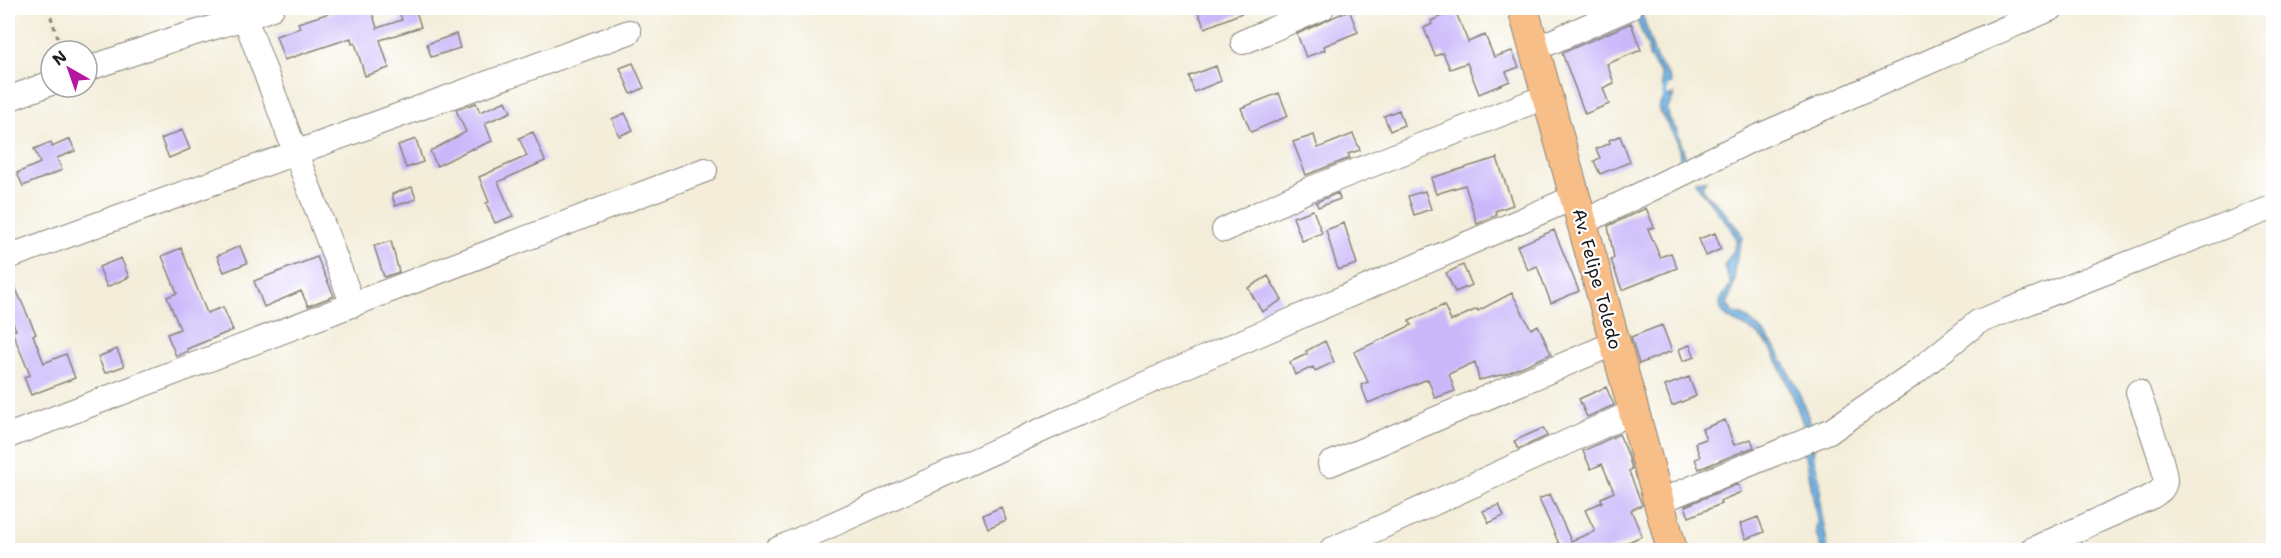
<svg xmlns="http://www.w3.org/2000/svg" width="2281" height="558" viewBox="0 0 2281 558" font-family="'Shantell Sans',sans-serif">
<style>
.water{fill:#6fb3e5;stroke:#466880;stroke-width:1.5}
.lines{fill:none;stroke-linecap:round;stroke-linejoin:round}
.stream{stroke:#6fb3e5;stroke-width:4.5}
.building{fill:#c9b7f9}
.minor-casing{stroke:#88847a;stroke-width:26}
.major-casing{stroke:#88847a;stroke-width:32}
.path{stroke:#88847a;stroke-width:3;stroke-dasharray:4.5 4.5;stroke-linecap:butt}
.minor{stroke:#fff;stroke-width:24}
.major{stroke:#f7be88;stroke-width:30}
.labels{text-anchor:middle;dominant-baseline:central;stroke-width:4.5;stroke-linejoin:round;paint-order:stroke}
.street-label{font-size:18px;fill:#1c1c1c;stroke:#fff}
</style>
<rect width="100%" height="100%" fill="#fff"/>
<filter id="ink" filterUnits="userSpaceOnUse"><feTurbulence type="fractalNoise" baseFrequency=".0167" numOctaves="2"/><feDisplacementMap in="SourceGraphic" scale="12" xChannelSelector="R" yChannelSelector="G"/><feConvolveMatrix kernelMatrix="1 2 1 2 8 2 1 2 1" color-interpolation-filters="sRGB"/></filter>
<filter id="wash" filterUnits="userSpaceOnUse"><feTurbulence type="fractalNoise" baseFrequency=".008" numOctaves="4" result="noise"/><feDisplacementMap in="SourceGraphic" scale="24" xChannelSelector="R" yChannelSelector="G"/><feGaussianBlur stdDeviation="1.35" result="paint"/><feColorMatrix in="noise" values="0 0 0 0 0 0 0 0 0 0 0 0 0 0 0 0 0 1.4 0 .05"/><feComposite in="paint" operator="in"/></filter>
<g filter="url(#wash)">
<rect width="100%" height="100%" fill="#f3edd9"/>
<path class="water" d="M1641 11 1656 59 1668 75 1671 84 1662 87 1661 74 1649 57 1648 47 1634 13Z
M1674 95 1667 110 1669 118 1677 131 1685 156 1693 166 1681 163 1678 142 1661 114 1659 105 1664 99Z
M1706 180 1702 186 1705 193 1720 207 1740 232 1742 237 1734 269 1735 279 1727 305 1733 313 1744 316 1763 332 1778 352 1797 388 1812 427 1805 435C1806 423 1779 362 1771 349 1767 342 1758 334 1751 330 1741 323 1727 322 1721 309 1717 301 1727 291 1731 284L1724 267C1727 259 1734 253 1736 245 1741 232 1702 197 1695 181Z
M1814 446 1813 456 1820 483V505L1828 550H1822L1816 533 1817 519 1806 455 1802 450Z"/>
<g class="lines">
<path class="stream" d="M1665 103V82"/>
</g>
<g id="blocks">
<path class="building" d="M345 8H371L377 28 402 20 398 8H415L421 27 380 40 389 68 365 76 355 43 352 44 351 38 284 60 276 36 300 28 298 23Z
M1196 8H1254L1205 28Z
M1349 10 1358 32 1324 46 1325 50 1306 57 1297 34Z
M1455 10 1468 42 1485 35 1494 57 1512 51 1519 67 1506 72 1510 81 1479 94 1467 63 1450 69 1443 53 1435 56 1424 28 1432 24 1431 21Z
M1631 23 1641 50 1607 64 1614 83 1603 88 1609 104 1585 114 1562 53Z
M456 34 460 48 431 57 427 44Z
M633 63 644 88 631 94 620 68Z
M1216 66 1221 81 1194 92 1189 76Z
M1279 93 1288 116 1251 132 1241 108Z
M506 101 511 112 485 123 492 141 473 149V148L437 166 430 151 466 132 456 110 476 103 480 112Z
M1399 110 1404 125 1390 131 1384 116Z
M625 113 633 130 619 136 612 119Z
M182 130 190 149 169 158 161 139Z
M533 132 545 161 498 182 513 216 495 223 486 203 489 202 479 177 527 156 519 138Z
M1353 134 1360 150 1348 154 1350 158 1306 175 1293 142 1314 135 1318 148Z
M1620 136 1630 162 1600 174 1594 161 1600 158 1596 149 1610 143 1609 140Z
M70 139 75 151 57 158 62 170 23 186 17 173 40 163 34 149 51 142 52 147Z
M416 139 423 162 406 168 398 145Z
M1497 158 1513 205 1495 211 1497 215 1477 224 1465 185 1436 194 1431 178Z
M412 187 416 199 395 206 392 194Z
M1425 191 1431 209 1414 215 1408 196Z
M1338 193 1340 199 1318 207 1316 202Z
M1646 208 1654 227 1648 229 1660 257 1671 253 1677 268 1622 290 1611 260 1614 258 1608 226Z
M1313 210 1322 233 1302 241 1293 217Z
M1344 223 1357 264 1338 270 1326 230Z
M1554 230 1579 291 1551 303 1537 266 1528 270 1517 246Z
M1715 233 1721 249 1706 256 1699 239Z
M391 241 399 272 384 277 374 246Z
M240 246 247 263 224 272 217 256Z
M181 248 207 313 223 307 233 330 187 349 188 351 176 356 167 334 180 329 167 297 177 293 162 256Z
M317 257 334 296 308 306 301 291 264 307 254 281Z
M121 258 129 277 107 287 99 267Z
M1463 265 1472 285 1455 292 1446 273Z
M8 271 36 334 33 335 44 363 66 354 75 378 31 395 24 377 30 375 12 331 16 330 8 311Z
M1268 276 1282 300 1262 312 1248 288Z
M1512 293 1531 329 1538 325 1551 354 1505 374 1479 380 1475 362 1449 374 1455 391 1435 398 1428 379 1368 403 1361 385 1368 382 1354 352 1412 325 1409 321 1444 305 1451 321 1477 309 1478 311Z
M1662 325 1672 351 1639 364 1631 337Z
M1325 341 1334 362 1315 371 1313 367 1295 375 1290 362 1307 354 1306 351Z
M1690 345 1695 357 1683 361 1679 349Z
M117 349 124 366 105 373 98 357Z
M1689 377 1696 396 1672 406 1665 386Z
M1606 387 1614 405 1587 417 1579 399Z
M1725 420 1734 445 1751 439 1754 447 1699 469 1695 459 1700 457 1695 443 1706 439 1702 429Z
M1543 428 1547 436 1518 449 1514 441Z
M1619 434 1627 452 1632 469 1629 471 1642 505 1631 510 1642 536 1610 550H1550L1560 546 1539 499 1550 494 1571 541 1595 531 1585 510 1602 502 1601 498 1614 492 1602 464 1591 469 1583 451Z
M1738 484 1741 492 1720 501 1721 504 1689 517 1685 506Z
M1499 505 1504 516 1489 523 1483 511Z
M1001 507 1006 520 988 528 983 515Z
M1758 517 1764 532 1746 539 1740 524Z"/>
</g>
</g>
<g filter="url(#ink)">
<use href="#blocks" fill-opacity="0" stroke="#88847a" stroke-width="1.5"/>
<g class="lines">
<defs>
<path id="minor" d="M245 18 353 305
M1243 42 1322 8
M1535 49 1629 8
M87 69 171 40 245 18 272 8
M8 99 51 83
M1582 223 1755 138 2052 8
M1224 230 1310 189 1547 96
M8 257 629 32
M8 436 705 170
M1330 464 1615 343
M1658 502 1832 430 1916 372 1978 322 2274 207
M776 550 1124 393 1575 197
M1331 550 1633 412
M2031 550 2153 496C2159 492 2164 489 2165 482 2167 470 2143 407 2138 392"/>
<path id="major" d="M1523 8 1672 550"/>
</defs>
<use href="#minor" class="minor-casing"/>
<use href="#major" class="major-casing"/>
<path class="path" d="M48 8 62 51"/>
<use href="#minor" class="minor"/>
<use href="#major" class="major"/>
</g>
</g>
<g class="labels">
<g class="street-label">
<text transform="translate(1597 279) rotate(75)">Av. Felipe Toledo</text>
</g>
</g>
<rect width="2281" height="558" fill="none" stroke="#fff" stroke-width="30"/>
<g transform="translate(69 69) rotate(320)"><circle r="28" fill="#ffffff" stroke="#a4a4a4" stroke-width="1.5"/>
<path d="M0-4.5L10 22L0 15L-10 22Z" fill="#b5179e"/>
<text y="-9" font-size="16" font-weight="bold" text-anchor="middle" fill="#1c1c1c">N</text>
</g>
</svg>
